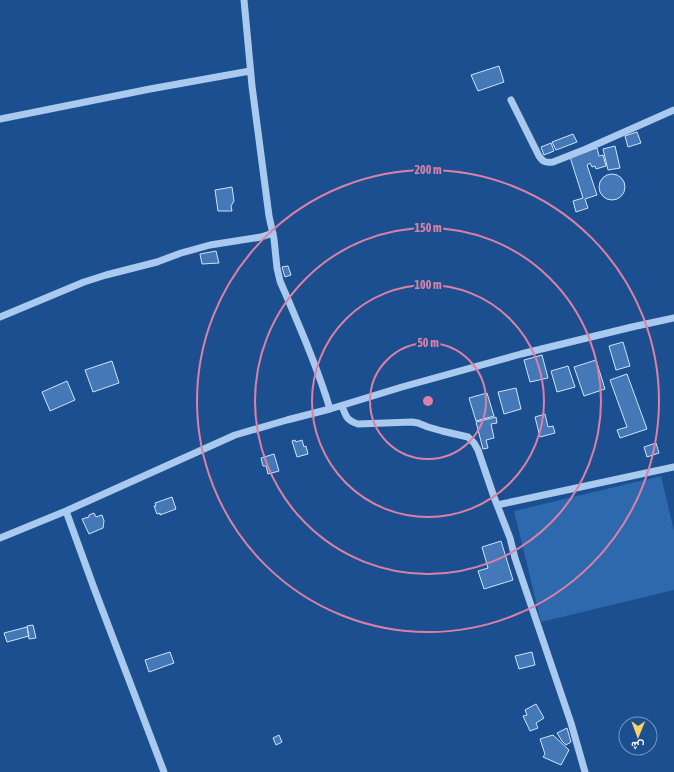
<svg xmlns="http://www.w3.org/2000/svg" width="674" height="772" viewBox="0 0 674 772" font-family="'Asap Condensed',Vazirmatn,sans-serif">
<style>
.green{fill:#2e69ad}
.building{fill:#4478b7;stroke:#cfe3fa}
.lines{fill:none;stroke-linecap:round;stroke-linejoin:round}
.minor{stroke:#a9c9ee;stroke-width:7}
.ring{fill:none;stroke:#dd80a5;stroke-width:2}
.centre{fill:#dd80a5;stroke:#1b4f8f;stroke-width:2}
.ring-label{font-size:12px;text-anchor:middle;font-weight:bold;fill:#dd80a5;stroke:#1b4f8f;stroke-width:4;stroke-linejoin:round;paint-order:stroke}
</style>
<rect width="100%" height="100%" fill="#1b4f8f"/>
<path class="green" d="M661 476 674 531V590L541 622 514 511Z"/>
<path class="building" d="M499 66 504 82 478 91 471 75Z
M637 132 641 143 628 147 625 136Z
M573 134 577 142 556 150 552 142Z
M551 143 554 151 544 155 541 147Z
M615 146 620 168 608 170 603 149Z
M597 148 599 156 603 155 606 166 596 169 595 166 592 167 590 163 587 165 597 195 585 199 588 208 576 212 573 201 583 198 570 157Z
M599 187a13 13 0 1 1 26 0a13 13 0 1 1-26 0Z
M232 187 234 201 231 206 232 211H218L215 190Z
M216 251 219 263 202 264 200 254Z
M288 266 291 275 285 277 282 267Z
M623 342 630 366 616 370 609 346Z
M542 355 548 378 530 382 524 360Z
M596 360 605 389 584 396 574 367Z
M112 361 119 383 93 392 85 370Z
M568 366 575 387 557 392 551 371Z
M627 374 647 429 620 438 617 430 627 427 610 380Z
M67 381 75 400 50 411 42 392Z
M516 388 521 409 504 414 498 392Z
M487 393 494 416 476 421 469 398Z
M545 414 548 427 553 426 555 433 540 437 535 417Z
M496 417 497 423 491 424 494 438 486 440 488 448 483 449 476 422Z
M295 440 296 442 302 440 304 447 306 446 308 454 297 457 292 441Z
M656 443 659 453 647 457 644 447Z
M274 454 279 471 268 474 266 466H263L261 458Z
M172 497 176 509 160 515V513L157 514 154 506H156L155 503Z
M94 513 96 517 102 515 104 521 103 528 89 534 82 519 89 517V515Z
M501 541 513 580 484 589 478 571 488 568 482 547Z
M33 625 36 638 29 639 27 626Z
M27 627 29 636 7 642 4 633Z
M170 652 174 663 149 672 145 660Z
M532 652 535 665 519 669 515 656Z
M536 704 544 718 536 723 538 728 530 731 523 716 527 715 525 710Z
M567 728 571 742 566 745 562 741 557 733Z
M279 735 282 742 276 745 273 738Z
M553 735 569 750 561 765 543 757 545 754 540 739Z"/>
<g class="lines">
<path class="minor" d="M244 0 252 86 269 216 274 239 277 268 280 281C298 323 317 366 330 409
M511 100 539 156C543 162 546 163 553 162L586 149 674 110
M0 119 150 89 250 71
M0 317 84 282 106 275 157 262 181 253 210 245 261 237 273 233
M342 406C346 416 346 420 358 424L412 422 418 423 428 427 442 431 468 437 474 443 478 450 494 497 510 538 515 558 571 723 585 772
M497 505 674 467
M66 511 94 588 164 772
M0 538 66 511 235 435 287 420 330 409 402 387 521 354 632 327 674 318"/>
</g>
<g class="ring">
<circle cx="428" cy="401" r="58"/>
<circle cx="428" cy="401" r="116"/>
<circle cx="428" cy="401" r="173"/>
<circle cx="428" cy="401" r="231"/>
</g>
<circle cx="428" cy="401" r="6" class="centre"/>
<g class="ring-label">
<text x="428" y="174">200 m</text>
<text x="428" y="232">150 m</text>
<text x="428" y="289">100 m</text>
<text x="428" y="347">50 m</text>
</g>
<g transform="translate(638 736) rotate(181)"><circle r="19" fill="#1b4f8f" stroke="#7695bc"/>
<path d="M0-3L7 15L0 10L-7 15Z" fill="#ffd166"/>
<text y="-6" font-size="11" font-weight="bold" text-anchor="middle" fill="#ffffff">ش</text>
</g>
</svg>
